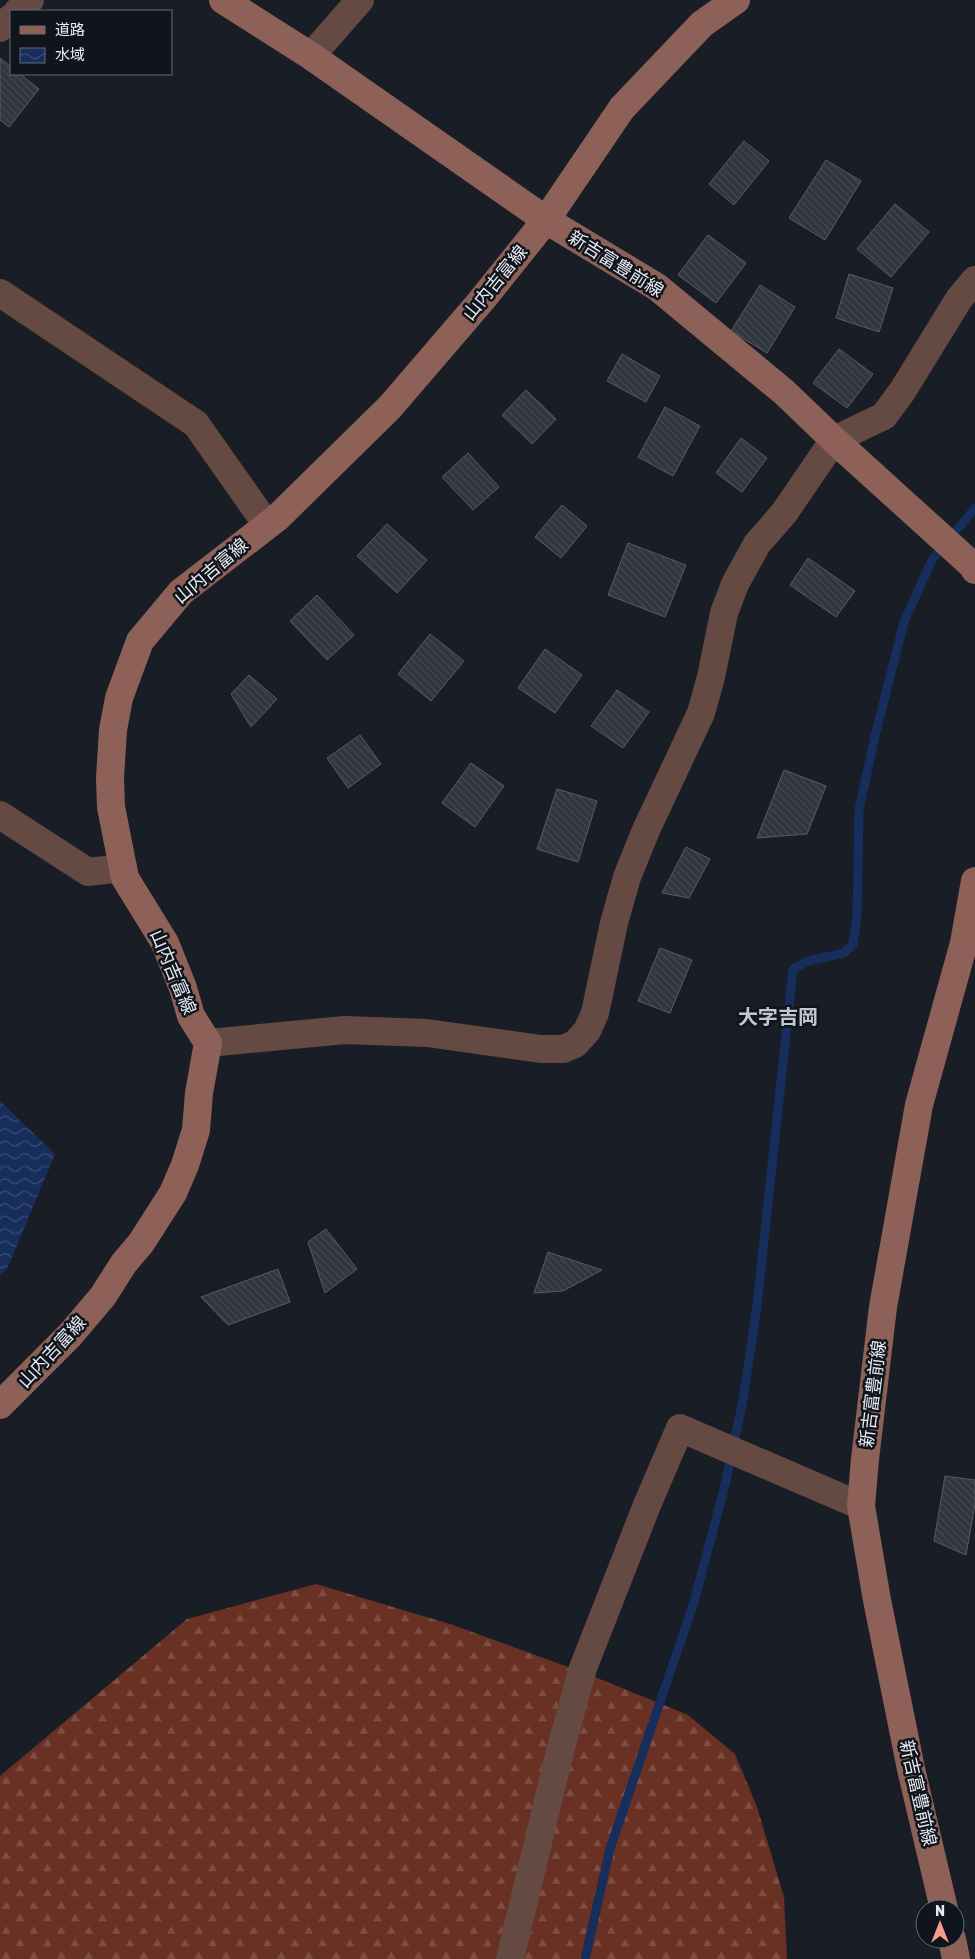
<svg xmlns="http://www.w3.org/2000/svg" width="975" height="1959" viewBox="0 0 975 1959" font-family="Rubik,'Noto Sans JP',sans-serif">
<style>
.forest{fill:url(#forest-firs)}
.water{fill:url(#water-waves)}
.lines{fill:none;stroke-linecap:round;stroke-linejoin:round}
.stream{stroke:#172e5c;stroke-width:9}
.building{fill:url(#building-back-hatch);stroke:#565c66}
.street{stroke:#654943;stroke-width:28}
.secondary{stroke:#8d6157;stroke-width:28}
.labels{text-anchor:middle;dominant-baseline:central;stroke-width:5;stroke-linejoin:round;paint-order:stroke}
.street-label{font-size:18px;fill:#e8ebf1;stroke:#10151d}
.quarter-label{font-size:20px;font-weight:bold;fill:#c2c8d3;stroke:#10151d}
</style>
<defs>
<pattern id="forest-firs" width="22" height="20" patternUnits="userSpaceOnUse" patternTransform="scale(1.25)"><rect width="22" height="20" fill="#693024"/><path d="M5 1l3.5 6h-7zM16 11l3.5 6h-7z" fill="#7e4e44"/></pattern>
<pattern id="water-waves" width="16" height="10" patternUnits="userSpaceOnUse" patternTransform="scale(1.25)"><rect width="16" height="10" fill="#172e5c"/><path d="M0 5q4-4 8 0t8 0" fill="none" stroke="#394c74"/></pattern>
<pattern id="building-back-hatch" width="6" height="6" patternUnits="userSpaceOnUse" patternTransform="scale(1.25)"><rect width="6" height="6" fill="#30353e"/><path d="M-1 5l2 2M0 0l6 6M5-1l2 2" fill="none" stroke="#444951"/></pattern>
</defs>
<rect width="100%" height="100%" fill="#191e26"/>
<path class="forest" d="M316 1584 453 1625 590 1675 688 1715 735 1754 757 1807 784 1897 787 1959H0V1776L187 1619Z"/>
<path class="water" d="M0 1101 55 1154 7 1269 0 1275Z"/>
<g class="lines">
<path class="stream" d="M585 1959 610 1849 694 1602 725 1485 743 1400 757 1306 793 969 808 961 844 953 853 944 857 916 859 810 875 736 904 622 932 560 975 508"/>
</g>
<path class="building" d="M0 58 11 67V74H20L39 89 9 127 0 120Z
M744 141 769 161 734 205 709 184Z
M826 160 861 181 825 240 789 218Z
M895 204 929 232 891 277 857 249Z
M708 235 746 263 716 303 678 275Z
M849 274 893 288 879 332 836 318Z
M760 285 795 307 767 353 731 331Z
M839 349 873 374 847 408 813 383Z
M622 354 660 376 646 402 607 381Z
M526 390 556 419 532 444 502 415Z
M665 407 700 426 673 476 638 457Z
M741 438 767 458 742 492 716 473Z
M468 453 499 487 473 510 442 477Z
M562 505 587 526 561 558 535 537Z
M387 524 427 560 397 593 357 556Z
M628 543 686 565 665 617 608 595Z
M808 558 855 591 836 617 790 585Z
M317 595 354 635 327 660 290 621Z
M430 634 464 661 431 701 398 674Z
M545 649 582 675 555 713 518 688Z
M249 675 277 699 251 727 231 694Z
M617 690 649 712 623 748 591 726Z
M360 735 381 764 348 788 327 758Z
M471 763 504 786 475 827 442 803Z
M784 770 826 786 807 834 757 838Z
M557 789 597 801 578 862 537 849Z
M686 847 710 859 689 898 662 893Z
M660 948 692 960 670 1013 638 1001Z
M326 1229 357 1269 325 1293 308 1242Z
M548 1252 602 1270 563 1291 534 1293Z
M278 1269 290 1302 228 1325 201 1297Z
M945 1476 975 1480V1504L966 1555 934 1541Z"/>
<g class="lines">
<path class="street" d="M18 11 30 0
M0 28 11 18
M311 56 360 0
M0 293 196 424 267 525
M0 815 88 872 123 868
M208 1043 345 1030 427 1033 541 1049H563L575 1044 587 1031 595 1013 614 923 627 877 646 830 701 713 711 677 724 613 735 584 757 544 784 513 834 440 884 416 903 390 959 299 975 280
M510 1959 560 1751 583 1668 647 1505 680 1428 861 1506"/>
<path class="secondary" d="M223 0 311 56 546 220 657 287 784 392 834 440 972 565 975 570
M0 1405 70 1335 103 1296 124 1263 141 1243 173 1193 185 1165 196 1130 199 1093 208 1043 191 1016 183 988 165 943 125 878 111 807 110 778 113 730 119 698 140 641 181 592 277 518 390 407 481 301 546 220 622 108 702 24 736 0
M944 1909 911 1769 877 1600 861 1506 865 1459 883 1307 919 1105 964 943 975 881
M952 1939 956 1959"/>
</g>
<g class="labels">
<g class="street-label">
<text transform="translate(616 264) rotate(32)">新吉富豊前線</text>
<text transform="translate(495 283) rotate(-51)">山内吉富線</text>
<text transform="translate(211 571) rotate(-40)">山内吉富線</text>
<text transform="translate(173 972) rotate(67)">山内吉富線</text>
<text transform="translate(52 1352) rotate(-47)">山内吉富線</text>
<text transform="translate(873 1394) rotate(-83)">新吉富豊前線</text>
<text transform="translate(918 1793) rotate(77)">新吉富豊前線</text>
</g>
<g class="quarter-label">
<text x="778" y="1017">大字吉岡</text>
</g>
</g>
<rect x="10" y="10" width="162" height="65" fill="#10151d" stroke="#666b72"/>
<rect x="20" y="26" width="25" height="8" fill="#8d6157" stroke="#666b72"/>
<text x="55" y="35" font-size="15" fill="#e8ebf1">道路</text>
<rect x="20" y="48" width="25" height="15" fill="url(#water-waves)" stroke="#666b72"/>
<text x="55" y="60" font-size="15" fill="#e8ebf1">水域</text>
<g transform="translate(940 1924)"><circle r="24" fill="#10151d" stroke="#666b72"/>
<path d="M0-4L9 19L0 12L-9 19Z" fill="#f49e8a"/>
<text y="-8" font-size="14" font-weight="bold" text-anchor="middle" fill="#e8ebf1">N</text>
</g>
</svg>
